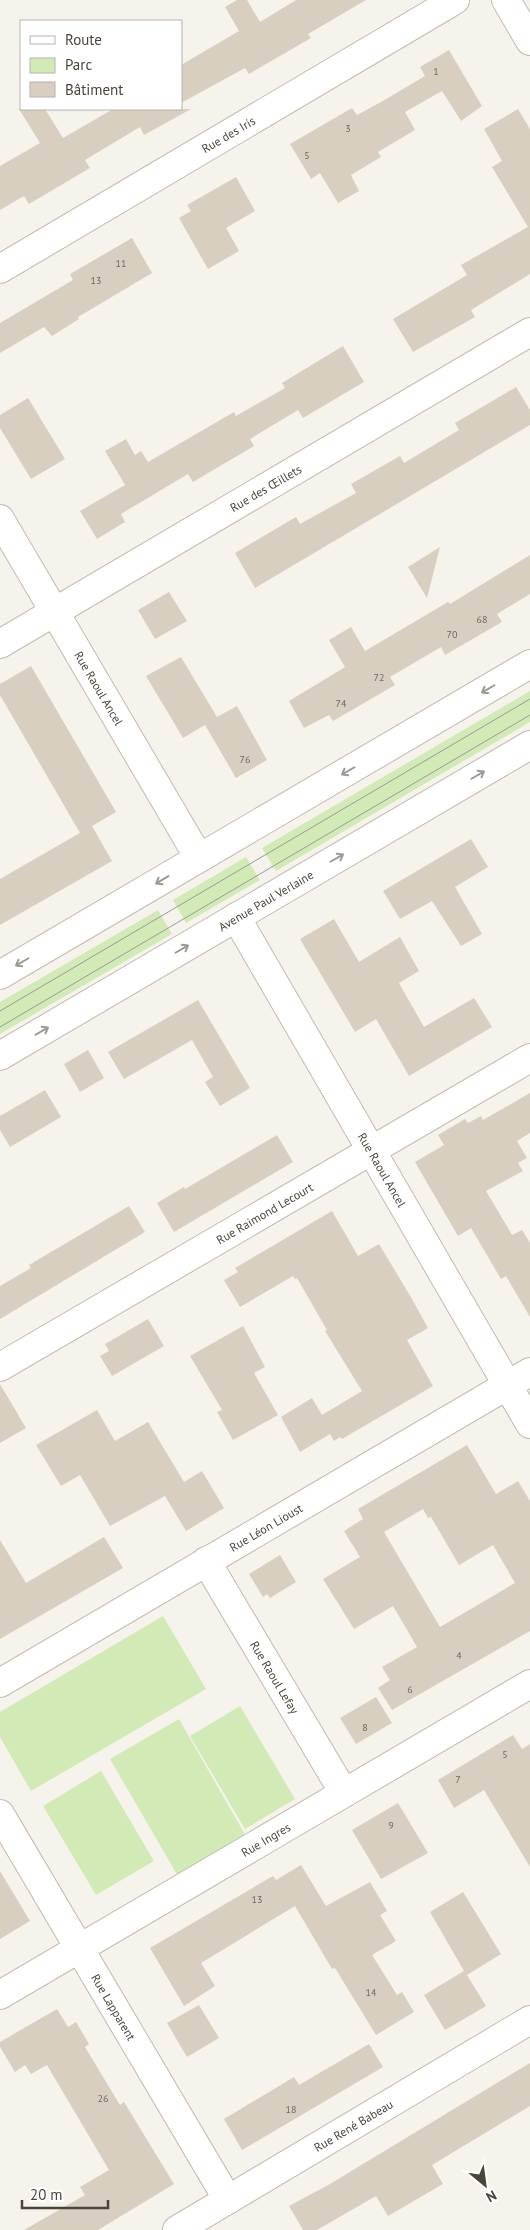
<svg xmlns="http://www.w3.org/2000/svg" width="530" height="2230" viewBox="0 0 530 2230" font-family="'PT Sans',sans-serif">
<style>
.green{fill:#d2eab5}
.building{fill:#d8cfc1;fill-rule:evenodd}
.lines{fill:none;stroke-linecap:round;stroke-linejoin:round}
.minor-casing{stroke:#c2bbae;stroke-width:30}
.minor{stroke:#fff;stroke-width:28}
.tram{stroke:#9a9a9a;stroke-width:1}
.oneway{stroke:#9c9892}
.labels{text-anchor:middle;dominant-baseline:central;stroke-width:4.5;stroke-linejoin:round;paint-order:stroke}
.number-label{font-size:10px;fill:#6e675b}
.street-label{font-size:12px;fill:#4b4439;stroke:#fff}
</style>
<rect width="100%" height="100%" fill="#f6f3ec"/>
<path class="green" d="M530 691V722L276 871 262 848Z
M246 857 260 880 186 923 173 900Z
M158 910 172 934 0 1034V1002Z
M163 1616 206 1689 31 1791 0 1737V1712Z
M240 1706 295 1799 245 1829 190 1736Z
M179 1719 247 1838 179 1878 110 1759Z
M101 1771 154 1861 96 1895 43 1806Z"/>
<path class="building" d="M237 0H247L260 22 296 0H366L308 34 311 38 249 74 245 68 181 103V65L239 31 225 7Z
M449 50 482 106 461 121 442 91 405 112 415 130 378 152 381 157 351 175 359 191 338 203 320 173 311 179 290 144 352 108 357 115 381 102 425 76 420 67Z
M19 109H45L63 138 113 109H191L144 135 140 127 85 160 90 168 29 204 24 196 0 210V166L40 143Z
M518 109 530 129V274L471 310 475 317 413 352 393 319 467 275 461 265 528 227 492 167 502 161 484 129Z
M236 177 255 211 226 228 239 251 208 269 179 218 191 211 187 205Z
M132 238 152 273 78 317 79 319 52 336 44 327 0 353V323L73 280 70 274Z
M343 346 364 382 303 418 298 410 250 439 254 446 193 482 188 474 121 514 125 522 97 539 80 511 125 485 105 451 126 439 135 455 141 451 148 462 234 412 236 416 285 388 282 383Z
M516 387 530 410V425L255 588 235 553 296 517 300 524 356 493 351 484 400 456 404 463 459 430 455 423Z
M28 398 65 459 31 479 0 428V415Z
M440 547 427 598 408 567Z
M530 555V594L497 614 502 622 445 655 441 647 390 677 395 685 333 721 329 715 304 728 289 701 345 667 329 640 351 627 365 651 448 602 450 604Z
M169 592 187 621 155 639 138 610Z
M181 657 217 717 237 706 267 760 236 778 205 725 183 738 146 676Z
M31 666 116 812 80 833 0 695V684Z
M92 826 112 861 0 925V879Z
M471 839 488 867 455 887 482 934 461 946 432 901 400 919 383 891Z
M334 919 359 962 400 937 419 971 399 983 424 1027 474 998 492 1027 409 1076 376 1019 355 1032 300 939Z
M198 1000 250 1088 220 1106 205 1082 213 1077 192 1040 124 1079 108 1052Z
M88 1050 104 1078 80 1092 64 1064Z
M45 1090 61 1117 10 1147 0 1130V1116Z
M530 1093V1133L517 1141 527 1158 518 1163 523 1171 486 1191 512 1235 522 1230 530 1243V1317L506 1276 501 1279 471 1228 458 1236 415 1162 444 1145 438 1135 465 1119 468 1123 481 1116 483 1120Z
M277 1135 293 1162 174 1232 157 1203 184 1187 185 1189Z
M129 1206 145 1232 0 1319V1286L31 1268 29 1265Z
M332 1211 358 1256 379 1244 412 1299 428 1328 407 1340 433 1386 342 1439 340 1437 334 1441 330 1434 300 1452 281 1417 312 1398 322 1415 362 1391 325 1331 327 1330 297 1278 295 1279 293 1276 240 1307 224 1280 238 1272 235 1268Z
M148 1319 164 1346 112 1376 100 1356 109 1351 105 1344Z
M243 1326 265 1367 254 1373 278 1415 233 1440 217 1412 222 1410 190 1356Z
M0 1384 26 1428 0 1443Z
M97 1410 115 1441 148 1422 184 1482 202 1471 224 1508 186 1531 165 1496 110 1526 80 1475 61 1486 36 1445Z
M467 1445 496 1494 518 1481 530 1501V1631L392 1710 378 1688 390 1680 382 1667 417 1647 393 1606 354 1629 323 1579 360 1557 344 1531 363 1519 358 1509ZM423 1509 428 1518 431 1517 459 1565 493 1545 515 1583 440 1627 384 1532Z
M104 1537 123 1568 0 1639V1540L26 1583Z
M280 1555 296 1582 270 1598 267 1594 263 1597 249 1574Z
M376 1697 392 1723 356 1744 340 1718Z
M513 1735 522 1749 530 1744V1867L484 1790 454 1808 438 1780Z
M398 1803 428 1853 381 1879 352 1830Z
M301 1865 326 1906 370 1882 387 1911 380 1915 396 1941 372 1955 397 1995 402 1992 414 2012 376 2035 335 1968 332 1969 295 1906 201 1963 215 1986 184 2006 150 1948 273 1876 276 1880Z
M0 1871 30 1921 0 1939Z
M463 1892 501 1954 467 1975 486 2006 445 2030 424 1995 464 1971 430 1912Z
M199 2005 219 2038 187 2057 167 2023Z
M57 2009 68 2027 76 2022 89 2044 85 2047 120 2105 124 2102 174 2184 98 2230H24L85 2195 80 2187 109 2170 47 2065 31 2074 25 2065 15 2072 0 2047V2042Z
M369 2044 383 2067 242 2150 224 2119 294 2077 299 2085Z
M530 2063V2106L432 2165 443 2184 388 2216 376 2196 317 2230H303L289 2206 330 2184Z"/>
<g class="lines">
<defs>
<g id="minor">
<path d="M506 0 530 41"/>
<path id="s1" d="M0 269 455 0"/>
<path id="s2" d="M0 519 199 858"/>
<path id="s3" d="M0 644 530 332"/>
<path id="s4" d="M236 917 530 1424"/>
<path d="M0 975 530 664"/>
<path id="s5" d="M0 1056 530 745"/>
<path id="s6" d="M0 1367 530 1058"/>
<path id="s7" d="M206 1561 344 1793"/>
<path id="s8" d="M0 1683 530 1372"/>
<path id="s9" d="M0 1814 228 2200"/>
<path id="s10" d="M0 1995 530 1684"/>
<path id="s11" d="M177 2230 530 2020"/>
</g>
</defs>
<use href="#minor" class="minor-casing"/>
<use href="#minor" class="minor"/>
<path class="tram" d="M0 1011 530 699
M0 1027 530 715"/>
</g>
<defs><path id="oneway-shaft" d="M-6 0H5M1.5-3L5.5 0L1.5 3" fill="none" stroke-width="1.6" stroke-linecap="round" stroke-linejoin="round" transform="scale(1.25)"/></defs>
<g class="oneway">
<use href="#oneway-shaft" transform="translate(488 689) rotate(150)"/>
<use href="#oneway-shaft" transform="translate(348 771) rotate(150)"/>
<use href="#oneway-shaft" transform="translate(478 775) rotate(-30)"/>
<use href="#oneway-shaft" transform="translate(337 858) rotate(-30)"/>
<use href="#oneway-shaft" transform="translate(162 880) rotate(149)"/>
<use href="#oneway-shaft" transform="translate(182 949) rotate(-30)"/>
<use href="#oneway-shaft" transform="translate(22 962) rotate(150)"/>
<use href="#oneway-shaft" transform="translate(42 1031) rotate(-30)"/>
</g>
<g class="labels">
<g class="number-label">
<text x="436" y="71">1</text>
<text x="348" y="128">3</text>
<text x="307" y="155">5</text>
<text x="121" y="263">11</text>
<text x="96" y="280">13</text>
<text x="482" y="619">68</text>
<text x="452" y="634">70</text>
<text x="379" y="677">72</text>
<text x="341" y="703">74</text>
<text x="245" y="759">76</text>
<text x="459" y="1655">4</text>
<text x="410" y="1689">6</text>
<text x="365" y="1727">8</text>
<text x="505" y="1754">5</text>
<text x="458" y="1779">7</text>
<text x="391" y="1825">9</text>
<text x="257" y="1899">13</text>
<text x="371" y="1992">14</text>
<text x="103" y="2098">26</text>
<text x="291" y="2109">18</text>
</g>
<g class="street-label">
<text stroke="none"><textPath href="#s1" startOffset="265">Rue des Iris</textPath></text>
<text stroke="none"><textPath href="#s3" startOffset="308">Rue des Œillets</textPath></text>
<text stroke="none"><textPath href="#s2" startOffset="196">Rue Raoul Ancel</textPath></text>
<text stroke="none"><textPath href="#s5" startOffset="308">Avenue Paul Verlaine</textPath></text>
<text stroke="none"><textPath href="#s4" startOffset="292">Rue Raoul Ancel</textPath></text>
<text stroke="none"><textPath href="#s6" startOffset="306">Rue Raimond Lecourt</textPath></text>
<text stroke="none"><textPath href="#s8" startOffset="308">Rue Léon Lioust</textPath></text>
<text stroke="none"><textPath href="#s7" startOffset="135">Rue Raoul Lefay</textPath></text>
<text stroke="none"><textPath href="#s10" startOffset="308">Rue Ingres</textPath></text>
<text stroke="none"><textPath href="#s9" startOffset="224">Rue Lapparent</textPath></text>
<text stroke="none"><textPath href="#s11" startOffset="205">Rue René Babeau</textPath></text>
</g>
</g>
<rect x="20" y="20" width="162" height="90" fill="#ffffff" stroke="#b7b4b0"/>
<rect x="30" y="36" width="25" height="8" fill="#ffffff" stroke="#b7b4b0"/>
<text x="65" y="45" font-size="15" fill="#4b4439">Route</text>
<rect x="30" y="58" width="25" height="15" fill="#d2eab5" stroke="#b7b4b0"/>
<text x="65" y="70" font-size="15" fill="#4b4439">Parc</text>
<rect x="30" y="82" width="25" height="15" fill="#d8cfc1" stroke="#b7b4b0"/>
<text x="65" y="95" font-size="15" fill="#4b4439">Bâtiment</text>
<g transform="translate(485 2185) rotate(151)" stroke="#ffffff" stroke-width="4" paint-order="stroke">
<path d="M0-4L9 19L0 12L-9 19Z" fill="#4b4439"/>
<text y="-8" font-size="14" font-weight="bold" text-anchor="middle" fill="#4b4439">N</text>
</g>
<path d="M22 2200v8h86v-8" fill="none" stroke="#4b4439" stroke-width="2.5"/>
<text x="30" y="2200" font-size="15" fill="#4b4439" stroke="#ffffff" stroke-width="4" paint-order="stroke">20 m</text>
</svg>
